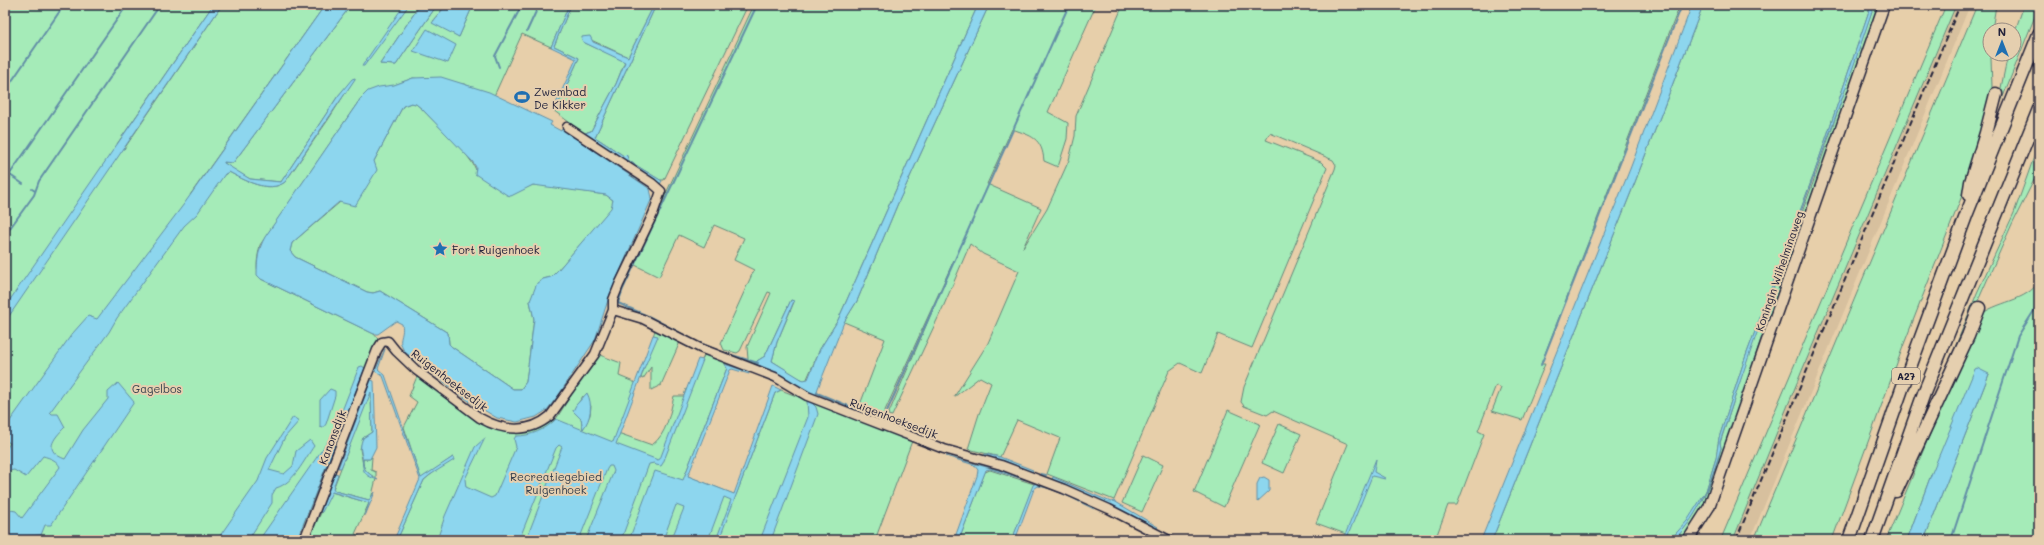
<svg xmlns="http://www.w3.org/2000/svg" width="2044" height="545" viewBox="0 0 2044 545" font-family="Mali,sans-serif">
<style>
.built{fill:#d7c09e}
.green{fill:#a5ebb8;stroke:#64867a;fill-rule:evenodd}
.water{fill:#8dd6ee;stroke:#628ea6;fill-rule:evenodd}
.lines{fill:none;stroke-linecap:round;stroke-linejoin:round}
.stream{stroke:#628ea6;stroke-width:2}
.minor-casing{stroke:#22223b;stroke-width:11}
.major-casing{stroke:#22223b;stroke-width:13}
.highway-casing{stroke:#22223b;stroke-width:15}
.minor{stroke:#e5cfaf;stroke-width:8}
.major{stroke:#e5cfaf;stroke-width:10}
.highway{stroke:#e5cfaf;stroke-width:12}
.rail{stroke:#22223b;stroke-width:2;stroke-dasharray:6 3;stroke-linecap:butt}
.labels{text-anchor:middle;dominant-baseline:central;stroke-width:4;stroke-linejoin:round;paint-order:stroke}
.shield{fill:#e5cfaf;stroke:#5c565e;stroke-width:1}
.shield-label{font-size:10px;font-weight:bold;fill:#22223b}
.poi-label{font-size:11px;fill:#22223b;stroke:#e5cfaf;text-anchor:start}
.street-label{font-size:11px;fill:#22223b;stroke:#e5cfaf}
.park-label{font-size:11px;fill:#36404e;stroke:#e5cfaf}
</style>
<rect width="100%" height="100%" fill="#e7cfaa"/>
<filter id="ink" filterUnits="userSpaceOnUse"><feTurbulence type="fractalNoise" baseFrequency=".025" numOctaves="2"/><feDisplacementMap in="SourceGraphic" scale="8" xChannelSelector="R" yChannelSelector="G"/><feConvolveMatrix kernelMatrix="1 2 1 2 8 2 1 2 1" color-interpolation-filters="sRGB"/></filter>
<g filter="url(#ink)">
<path class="built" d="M1956 5H1970L1750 540H1733L1801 373Z"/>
<path class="green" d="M5 5H213L117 144 124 149 222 5H325L190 195 229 172C244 180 269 194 285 182L328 120 355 78 338 96 281 182 250 179 226 166 224 162 233 163 351 5H420L380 64 396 65 437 5H446L433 20 459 37 473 5H569L551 47 522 34 494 96 464 84 413 78 361 98 260 245C258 255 254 270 261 279L374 334 379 340 373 349 297 540H5Z
M571 5H654L628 57 591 40 583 42 625 61 616 84 591 131 587 132 586 135 553 110 556 109 579 58 554 46Z
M656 5H748L664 180H660L629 161 626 154 624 156 595 137Z
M754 5H978L838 320 820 349 806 381 797 377 772 361 777 342 794 302 791 300 765 356 757 361 756 364 746 363 748 359 747 347 771 293 768 292 740 351 737 353 724 350 721 343 754 270 734 260 744 238 714 225 704 247 679 235 659 277 633 264Z
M989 5H1096L1048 112 1068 123 1067 139 1058 167 1044 161C1042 138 1032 136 1012 129L987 184 1041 208 1023 248 1047 209 1069 160 1075 136 1076 116 1123 5H1680L1541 364H1545L1522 420 1492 411 1501 388 1496 385 1478 431 1484 434 1457 505H1448L1435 540H1362L1316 523 1348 444 1273 411 1267 415 1244 406 1241 402 1244 387 1335 169 1336 165 1333 160 1270 133 1266 140 1321 162 1327 168 1252 348 1218 334 1202 373 1180 363 1169 371 1114 500 1047 474 1060 438 1017 420 1000 457 968 449 979 414 991 383 980 377 954 397 988 343 1019 271 983 254 970 244 944 305 892 416 888 415 954 260 882 417 871 413 862 407 861 402 885 339 844 322 857 301 898 203Z
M1703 5H1871L1814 174 1744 361 1719 438 1716 458 1706 491 1688 521 1670 540H1492L1635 182Z
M1874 5H1879L1760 342 1708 500 1691 529 1681 540H1674C1699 514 1712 482 1721 448L1720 443 1748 356 1816 175Z
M1946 5H1956L1801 373 1733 540H1704L1714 537 1721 539Z
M1977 5H1996L1992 30H1990L1992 87 1988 115 1972 170 1904 344 1832 540H1754Z
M2024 5 2039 6 1995 117 2008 54H2014V34Z
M411 103 416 104 422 109C432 120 475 159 476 171L520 190 533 185H541L606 195 613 200 612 208 558 270 551 277 543 279 530 301 534 319 526 382 521 389H513L452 347 449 344 448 333 380 291 373 293 367 292 295 257 290 251 292 243 340 202 374 161 403 106Z
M2039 143V170L2012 224 1931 407 1977 293 2014 213Z
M2039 281V540H1924L1989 374 1931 475 1907 540H1886L1979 316C1996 301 2027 302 2039 281Z
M655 330 680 342 661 385 651 390V367L643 379 641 378Z
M705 353 728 364H724L727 368 685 475 736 495 775 393 781 390 912 441 875 540H397L424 480 453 457 421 479 404 427 417 402 409 396 418 374 477 419 535 429 556 419 597 354 621 363 619 376 636 383 618 433 652 445C667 434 670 413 674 396H684L686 389 690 388ZM583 396 591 406 590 415 583 429 581 419 573 411Z
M370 392 371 393 372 432 363 438 360 449 364 470 376 479 371 499 369 500 335 491 333 489Z
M1228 410 1260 424 1224 507 1194 492Z
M1279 424 1301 434 1284 473 1262 463Z
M1143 455 1163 465 1142 512 1122 503Z
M372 457 371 470 376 472V478C368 474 362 469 363 459H369Z
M990 470 1034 484 1012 540H959L985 472Z
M331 492 369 503 355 534 368 540H308Z"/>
<path class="water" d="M213 5H222L5 322V307Z
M325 5H351L233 163 224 162V163L250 179 281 182 338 96 352 79 355 78V79L285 182C269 194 244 180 229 172L225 174 197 214 184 226 117 318 109 332 50 412 52 414H58L65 427C53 439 43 451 65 459L83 430 108 399V392L118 383 134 402 51 525H45L41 535 17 537V540H5V509L16 511 22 518 60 467C57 460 50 458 43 456L26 477 14 470 8 471 5 476V451L10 443 5 440V428L72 334 88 316 97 319 184 204Z
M404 5H409L364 66H362Z
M420 5H437L396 65 380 64Z
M446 5H473L459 37 432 23Z
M569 5H571L554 46 579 58 556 109 554 108 576 59 551 47Z
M654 5H656L595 137 624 156 626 154 629 161 662 181 660 184 585 133 591 131 616 84 625 62 583 42 581 37 590 36 593 42 628 57Z
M978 5H989L898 203 857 301 844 322 818 388 816 395H813L810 401 816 407 818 414 771 540H760L808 417 807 401 809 393 782 376 756 364 757 361 765 356 791 300 794 301 777 342 772 361 803 380 808 379 820 349 838 320Z
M1692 5H1703L1635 182 1492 540H1481L1630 169Z
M1871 5H1874C1826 152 1767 295 1720 442L1721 448C1711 482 1700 514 1674 540H1670L1687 521 1706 491 1716 458 1719 438 1744 361 1814 174Z
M427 29 456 45 448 63 413 51Z
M441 77 489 92 552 122 550 125 561 131 562 129 650 189 652 198 610 294 595 340 558 396 547 410 536 417 517 422 497 418 469 401 406 353C395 340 405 337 402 324L396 321 378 334H374L261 279 257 275C257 261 258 249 265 237L361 98 368 91 379 87 394 85 413 78ZM411 103 416 104 422 109 472 161 476 167 475 174 507 195 511 196 533 185 606 195 613 200 611 208 558 270 551 277 543 279 537 283 530 301 534 319 526 382 521 389H513L452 347 449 344 448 333 380 291 373 293 367 292 295 257 290 251 292 243 339 202 355 206 377 170 374 161 403 106Z
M653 335 658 336 645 366 616 444 658 460 660 459 698 359 703 360 663 463 661 466 656 465 654 463 649 464 621 540H586L614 471 612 466H609L607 469 579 540H526L562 447 559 445 556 448 519 540H437L445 516 475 447 485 438 465 479 466 487 491 498 495 496 516 447 514 439 516 436C531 436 545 430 556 419L613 442Z
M385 349 378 369 385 375 421 478 453 457 454 460 430 475 424 480 397 540H394L420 479 383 376 375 371Z
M724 364 749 372V374L732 369 730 370 688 476 734 494 773 386 781 390 775 393 719 540H716L731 500 724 497 708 540H675L672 538 684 508 676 505 663 540H629L655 471 683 480 727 368Z
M362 366 365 368 297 540H259L333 434 359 367Z
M1977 368 1989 374 1924 540H1907L1931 475 1975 369Z
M371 380 374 381 376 447 370 459H363C361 471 371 474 378 480 360 474 364 470 362 456 360 449 360 445 363 438L372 432 371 392 341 468H338Z
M330 389 335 391V396L326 424 323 428 320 427V400Z
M587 393C593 404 591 419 583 429L581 419 573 411 576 405Z
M293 417 299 421 285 437 269 470 284 474 293 466 296 451 310 440 314 446C304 460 294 483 276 488L272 495V503L248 540H217L258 481 267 458Z
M985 454 1000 457 1033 470 1032 472 984 456Z
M946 456 1009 473 1026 480 990 469 986 470 959 540H954L977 476 978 470 974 465Z
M1376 459 1374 472 1385 478V479L1372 476 1346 540H1343Z
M335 473 338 474 333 488 335 491 369 500 375 492 365 516 369 503 332 492 322 512H320Z
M1053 477 1111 502 1114 501 1158 527 1156 529 1052 480Z
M1264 477 1269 480V491L1257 502V484L1260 478Z
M1036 483 1095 507 1094 509C1077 501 1057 489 1038 486L1034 489 1015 540H1012L1033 485Z"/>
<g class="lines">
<path class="stream" d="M757 5 623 289 618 303 650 317 697 342 719 351 758 363
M5 15 12 5
M527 31 539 5
M499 67 495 56 522 5
M5 91 64 5
M10 175 23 184
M5 181 127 5
M32 189 35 191
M5 235 34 195 39 181 160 5
M1541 365 1682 5
M817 393 883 420 1069 5
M1041 474 1046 475
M1951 540 2018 336 2039 303"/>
<defs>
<path id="minor" d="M613 310 643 319 700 348 775 377 807 396 853 414 944 449 1001 465 1064 489 1109 509 1169 540
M304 540 377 350 382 342 388 341 396 351 416 370 480 418C503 431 529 434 550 416L595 354 613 310V300L619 285 653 214 661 191 652 183 567 127"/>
<path id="major" d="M1688 540 1709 507 1884 5"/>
<path id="highway" d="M1969 195 1971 182 1986 133 1996 94
M1896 491 1968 336 1979 308
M1849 540 1903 386 1967 213 2039 34
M1872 540 1924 393 2039 109"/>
</defs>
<use href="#minor" class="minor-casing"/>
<use href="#major" class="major-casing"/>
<use href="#highway" class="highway-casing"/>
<use href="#minor" class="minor"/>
<use href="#major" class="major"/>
<use href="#highway" class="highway"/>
<path class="rail" d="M1736 540 1960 5"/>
</g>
</g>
<defs>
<symbol id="stadium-bare" viewBox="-9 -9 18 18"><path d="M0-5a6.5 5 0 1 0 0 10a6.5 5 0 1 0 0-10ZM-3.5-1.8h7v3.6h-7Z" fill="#1f6fb2" stroke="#e5cfaf" stroke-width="2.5" paint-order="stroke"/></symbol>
<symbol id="sight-bare" viewBox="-9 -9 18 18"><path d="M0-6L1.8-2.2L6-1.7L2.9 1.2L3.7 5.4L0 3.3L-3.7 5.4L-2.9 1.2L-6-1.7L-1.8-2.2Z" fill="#1f6fb2" stroke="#e5cfaf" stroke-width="2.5" paint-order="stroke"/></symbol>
</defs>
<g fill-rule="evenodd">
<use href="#stadium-bare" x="511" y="86" width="22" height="22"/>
<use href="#sight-bare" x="429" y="238" width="22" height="22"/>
</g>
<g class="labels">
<rect class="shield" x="1892" y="368" width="28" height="16" rx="3"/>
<g class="shield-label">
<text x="1906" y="376">A27</text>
</g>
<g class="poi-label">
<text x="534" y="91">Zwembad<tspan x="534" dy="13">De Kikker</tspan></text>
<text x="452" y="249">Fort Ruigenhoek</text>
</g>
<g class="street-label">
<text transform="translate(1779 271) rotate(-71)">Koningin Wilhelminaweg</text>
<text transform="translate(450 380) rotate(38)">Ruigenhoeksedijk</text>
<text transform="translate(894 418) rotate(21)">Ruigenhoeksedijk</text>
<text transform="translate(332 437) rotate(-69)">Kanonsdijk</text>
</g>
<g class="park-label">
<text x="157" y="388">Gagelbos</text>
<text x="556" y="476">Recreatiegebied<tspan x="556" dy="13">Ruigenhoek</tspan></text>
</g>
</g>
<rect width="2044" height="545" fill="none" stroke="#e5cfaf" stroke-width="20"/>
<rect x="10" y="10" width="2024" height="525" fill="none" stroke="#22223b" stroke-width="1.5" filter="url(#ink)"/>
<g transform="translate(2002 42)"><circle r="19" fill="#e5cfaf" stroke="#978a81"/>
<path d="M0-3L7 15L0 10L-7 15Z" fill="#1f6fb2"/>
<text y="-6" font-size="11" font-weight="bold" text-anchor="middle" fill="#22223b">N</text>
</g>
</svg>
